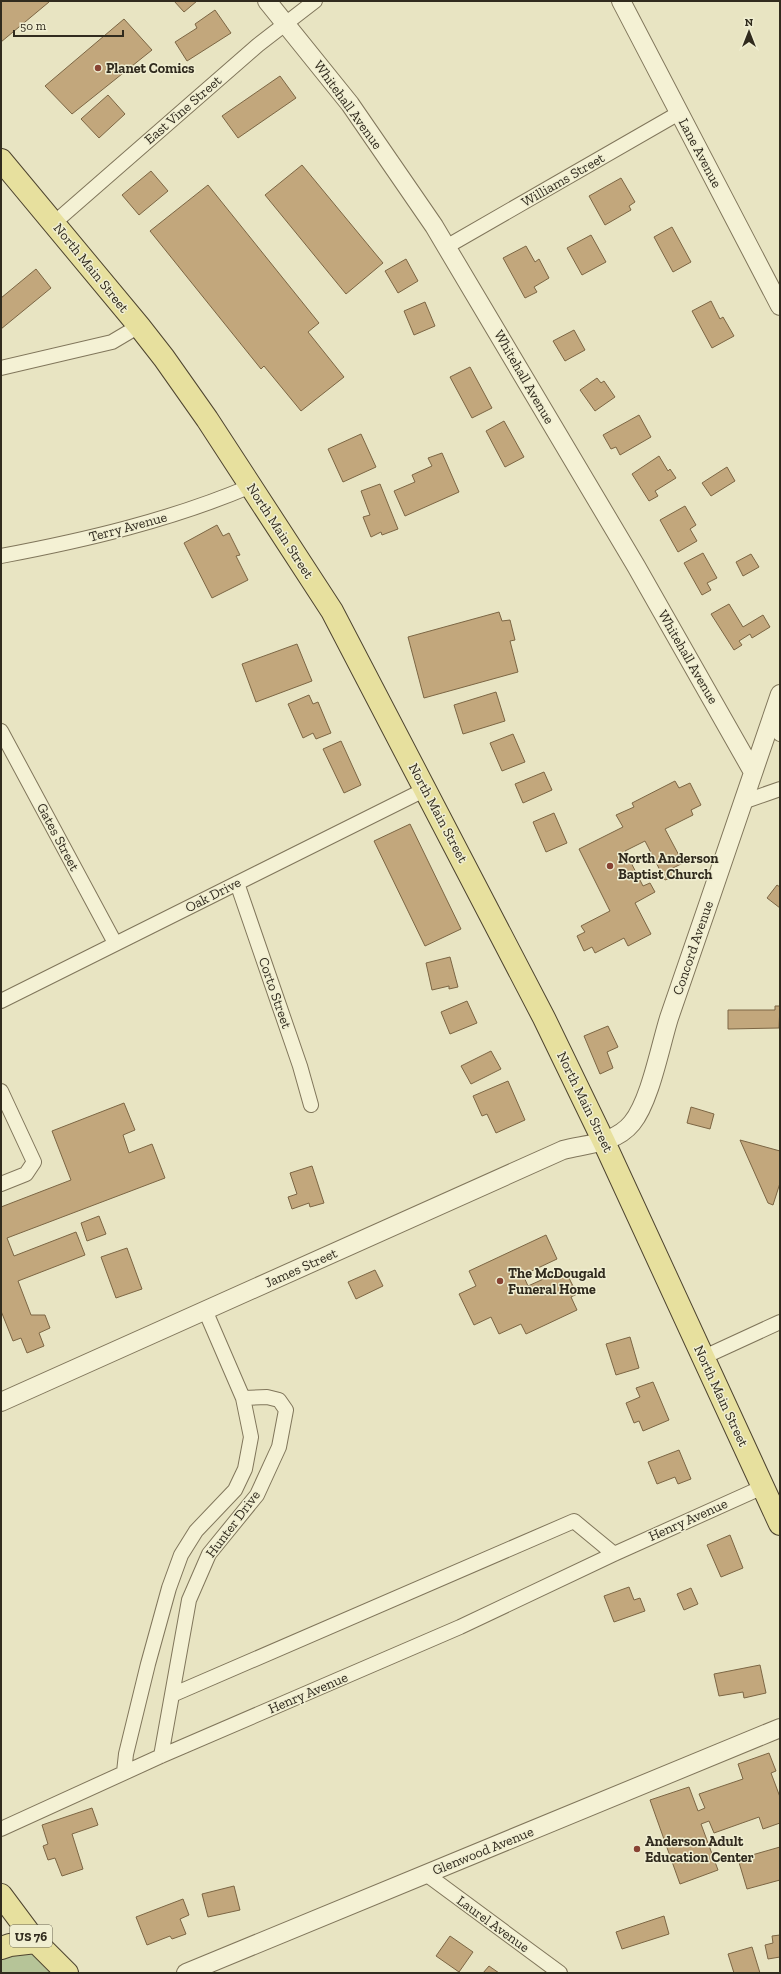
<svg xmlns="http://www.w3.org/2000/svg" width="781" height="1974" viewBox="0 0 781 1974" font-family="'Zilla Slab',serif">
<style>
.green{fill:#b6c498}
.building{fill:#c2a77c;stroke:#7c6644}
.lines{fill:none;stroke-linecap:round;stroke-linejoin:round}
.minor-casing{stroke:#80765b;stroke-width:16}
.tertiary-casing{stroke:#80765b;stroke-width:20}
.primary-casing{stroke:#4e442f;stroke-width:24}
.minor{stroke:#f4f1d4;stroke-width:14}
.tertiary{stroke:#f4f1d4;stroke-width:18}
.primary{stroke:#e7e09e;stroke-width:22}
.poi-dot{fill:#884333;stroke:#f0eed1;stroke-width:1.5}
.labels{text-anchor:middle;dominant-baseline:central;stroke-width:3;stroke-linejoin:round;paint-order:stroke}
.shield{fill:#f0eed1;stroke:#6a6654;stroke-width:1}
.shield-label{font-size:13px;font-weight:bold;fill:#312b1e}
.poi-label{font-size:14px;font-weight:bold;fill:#312b1e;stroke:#f0eed1;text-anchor:start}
.street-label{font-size:14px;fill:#312b1e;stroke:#f0eed1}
</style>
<rect width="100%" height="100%" fill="#e8e4c2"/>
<path class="green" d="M32 1952 52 1973H1V1958Z"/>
<path class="building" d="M1 1H49V2L1 42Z
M174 1H197L184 12Z
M215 10 231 33 187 61 175 42 197 28 195 24Z
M124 19 152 50 72 114 45 86Z
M280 76 296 98 238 138 222 116Z
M108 95 125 114 99 138 81 119Z
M302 165 383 263 346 294 265 195Z
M151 171 168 191 139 215 122 195Z
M621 178 635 202 629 206 631 210 605 225 589 196Z
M208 185 319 323 308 332 344 377 301 411 264 366 261 369 150 231Z
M672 227 691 262 673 272 654 237Z
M591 235 606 262 582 275 567 248Z
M526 246 535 262 539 259 549 278 534 287 537 292 525 298 503 258Z
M406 259 418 281 398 293 385 271Z
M36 269 51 288 1 329V298Z
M711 301 720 319 723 317 734 336 712 348 692 311Z
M425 302 435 326 414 335 404 311Z
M574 330 585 350 565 361 553 341Z
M470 367 492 408 472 418 450 377Z
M597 378 601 383 604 381 615 397 595 411 580 390Z
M639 415 651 437 620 455 616 447 611 449 603 435Z
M504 421 524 457 505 467 486 431Z
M361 434 376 467 343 482 328 449Z
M442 453 459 492 405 516 394 491 415 482 412 475 432 466 428 458Z
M659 456 668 471 670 469 676 478 655 491 658 496 649 501 632 474Z
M727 467 735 481 711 496 702 483Z
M380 484 398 529 382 535 381 532 371 537 363 517 370 515 361 491Z
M685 506 696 525 690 529 697 541 678 552 660 520Z
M217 525 223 536 229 533 240 555 236 556 248 580 212 598 184 543Z
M703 553 717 578 707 583 711 590 702 595 684 563Z
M751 554 759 567 743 576 736 562Z
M729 604 743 627 763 615 770 627 752 638 750 634 739 641 742 645 734 650 711 614Z
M499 612 502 621 510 620 515 640 510 641 518 672 424 698 408 637Z
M297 644 312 681 256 702 242 664Z
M496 692 505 721 463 734 454 705Z
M309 695 313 704 318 702 331 733 316 739 313 733 303 738 288 704Z
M513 734 525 762 502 771 490 743Z
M341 741 361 785 344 793 323 749Z
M544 772 552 790 523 803 515 784Z
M675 781 679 788 690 783 701 805 691 810 693 815 665 829 683 863 671 869 675 876 665 880 645 841 625 851 643 886 650 883 655 892 635 903 651 934 628 946 624 938 595 953 592 947 584 951 577 936 585 932 581 926 610 911 579 849 623 827 616 815 634 807 632 803Z
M554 813 567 843 546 852 533 822Z
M410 824 461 929 425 946 374 841Z
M777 885 780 887V908L767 898Z
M450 957 458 987 449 989V986L432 990 426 963Z
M467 1001 477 1023 450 1034 441 1012Z
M775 1006H780L779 1028 728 1029V1010H775Z
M608 1026 618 1047 607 1052 613 1068 600 1074 584 1036Z
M491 1051 501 1069 471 1084 461 1066Z
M508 1081 525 1120 496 1133 487 1114 482 1116 473 1096Z
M124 1103 135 1130 123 1135 129 1153 152 1144 165 1178 7 1238 14 1256 76 1232 85 1255 18 1281 31 1315H45L50 1328 39 1333 44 1346 27 1353 21 1338 13 1341 1 1311V1207L71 1180 52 1131Z
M691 1107 714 1114 710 1129 687 1123Z
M740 1140 780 1151V1183L773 1205 768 1203Z
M312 1166 324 1203 310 1207 309 1203 292 1209 288 1197 297 1194 290 1173Z
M99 1216 106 1234 87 1241 81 1223Z
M546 1235 557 1259 523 1275 528 1286 559 1272 560 1275 566 1272 577 1294 571 1297 577 1310 526 1334 521 1324 499 1334 491 1317 474 1325 459 1294 476 1286 469 1271Z
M127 1248 142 1289 116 1298 101 1257Z
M375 1270 383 1286 356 1299 348 1282Z
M630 1337 639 1368 616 1375 606 1344Z
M653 1382 669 1420 643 1431 639 1421 634 1423 626 1403 640 1397 636 1388Z
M679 1450 691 1479 678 1484 675 1477 657 1484 648 1462Z
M730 1535 743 1568 721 1577 707 1545Z
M629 1587 634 1600 640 1598 645 1611 614 1622 604 1596Z
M691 1588 698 1604 684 1610 677 1594Z
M760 1665 766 1693 744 1698 743 1692 719 1696 714 1674Z
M769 1753 776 1771 771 1773 780 1797V1823L763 1829 759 1817 714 1833 709 1821 701 1824 718 1870 680 1884 650 1800 689 1787 698 1811 705 1808 699 1794 743 1779 738 1764Z
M92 1808 98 1825 72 1834 83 1869 62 1876 55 1858 48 1860 43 1846 48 1844 42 1825Z
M780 1847V1880L747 1889 738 1859Z
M234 1886 240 1910 208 1917 202 1894Z
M183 1899 189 1915 180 1919 186 1934 172 1939 170 1936 147 1945 136 1917Z
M664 1916 669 1934 622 1949 616 1932Z
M780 1935V1957L768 1959 765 1945 773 1943 772 1936Z
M450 1936 473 1952 459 1972 436 1956Z
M752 1947 760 1973H734L728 1954Z
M489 1966 499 1973H483Z"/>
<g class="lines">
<defs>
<path id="minor" d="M54 223 258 45 315 1
M446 247 679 113
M1 368 112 342 139 326
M1 556C86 540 171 520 251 486
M773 716 780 734
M1 731 115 943
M743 802 780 789
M237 883 300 1066 311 1105
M1 1001 426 789
M1 1091 34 1162 26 1174 1 1184
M704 1357 780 1322
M172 1695 574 1521 614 1554
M161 1756 189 1600 209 1554 257 1495 279 1447 286 1410 279 1400 267 1397 243 1398
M124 1772 126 1754 148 1664 169 1588 181 1555 196 1531 235 1490 245 1469 251 1437 243 1398 205 1310
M1 1829 161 1756 460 1627 614 1554 763 1487
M426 1874 560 1973"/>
<path id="tertiary" d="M267 1 350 104 434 226 636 566 753 772
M621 1 780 306
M1 1402 563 1150C586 1144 615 1144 632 1123 650 1101 660 1047 669 1018 706 910 744 802 780 694
M186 1973 780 1728"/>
<path id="primary" d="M1 160 139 326 164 358 207 419 332 611 544 1018 604 1142 780 1524
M1 1895 36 1942 67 1973
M1 1948 10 1945 36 1942"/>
</defs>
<use href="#minor" class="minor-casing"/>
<use href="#tertiary" class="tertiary-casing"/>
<use href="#primary" class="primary-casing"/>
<use href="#minor" class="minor"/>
<use href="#tertiary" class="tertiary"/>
<use href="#primary" class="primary"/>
</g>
<g class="poi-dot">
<circle cx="98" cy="68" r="4"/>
<circle cx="610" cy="866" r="4"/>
<circle cx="500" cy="1281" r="4"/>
<circle cx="637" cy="1849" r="4"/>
</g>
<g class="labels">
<rect class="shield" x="10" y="1925" width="42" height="22" rx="3"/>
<g class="shield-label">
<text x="31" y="1936">US 76</text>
</g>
<g class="poi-label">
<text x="106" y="68">Planet Comics</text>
<text x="618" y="858">North Anderson<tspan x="618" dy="16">Baptist Church</tspan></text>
<text x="508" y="1273">The McDougald<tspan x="508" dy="16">Funeral Home</tspan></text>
<text x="645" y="1841">Anderson Adult<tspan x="645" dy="16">Education Center</tspan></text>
</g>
<g class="street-label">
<text transform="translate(348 105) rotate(54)">Whitehall Avenue</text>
<text transform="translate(183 110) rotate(-41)">East Vine Street</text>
<text transform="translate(700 153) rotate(62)">Lane Avenue</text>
<text transform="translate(563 180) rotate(-30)">Williams Street</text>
<text transform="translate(91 268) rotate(51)">North Main Street</text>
<text transform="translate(524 377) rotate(60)">Whitehall Avenue</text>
<text transform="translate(128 527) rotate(-15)">Terry Avenue</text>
<text transform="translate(280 531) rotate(57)">North Main Street</text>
<text transform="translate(688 657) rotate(60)">Whitehall Avenue</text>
<text transform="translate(438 813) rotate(62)">North Main Street</text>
<text transform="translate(58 837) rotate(62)">Gates Street</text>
<text transform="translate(213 895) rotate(-27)">Oak Drive</text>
<text transform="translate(693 948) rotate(-71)">Concord Avenue</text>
<text transform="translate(275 993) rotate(71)">Corto Street</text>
<text transform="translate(585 1102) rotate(64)">North Main Street</text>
<text transform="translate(301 1268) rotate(-24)">James Street</text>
<text transform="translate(721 1396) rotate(65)">North Main Street</text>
<text transform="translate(688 1520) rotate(-24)">Henry Avenue</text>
<text transform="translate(233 1524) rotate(-53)">Hunter Drive</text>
<text transform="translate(308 1693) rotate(-23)">Henry Avenue</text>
<text transform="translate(483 1851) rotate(-22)">Glenwood Avenue</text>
<text transform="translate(493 1924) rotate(36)">Laurel Avenue</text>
</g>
</g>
<rect width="781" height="1974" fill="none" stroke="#312b1e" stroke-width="4"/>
<g transform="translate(749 32)" stroke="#f0eed1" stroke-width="3" paint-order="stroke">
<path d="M0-3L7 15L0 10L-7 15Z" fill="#312b1e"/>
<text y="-6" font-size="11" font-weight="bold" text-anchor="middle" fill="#312b1e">N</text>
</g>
<path d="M14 30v6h109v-6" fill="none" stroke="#312b1e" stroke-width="2"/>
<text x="20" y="30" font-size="12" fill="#312b1e" stroke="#f0eed1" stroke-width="3" paint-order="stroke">50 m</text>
</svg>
